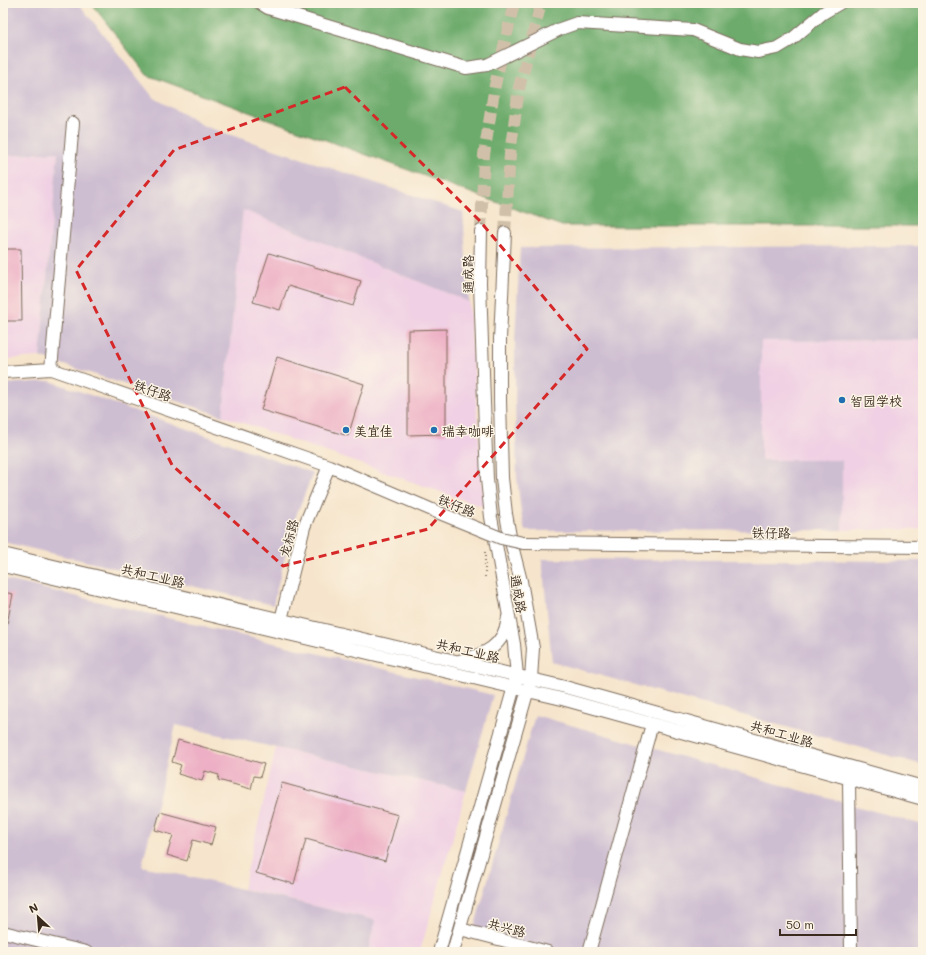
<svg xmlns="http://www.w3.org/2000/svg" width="926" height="955" viewBox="0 0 926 955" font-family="Mali,'LXGW WenKai TC',sans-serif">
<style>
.built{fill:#f0d0e4}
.industrial{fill:#cebed1}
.forest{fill:#6dab6c;stroke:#546a45}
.building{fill:#edafc5}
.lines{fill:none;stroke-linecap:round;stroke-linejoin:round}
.minor-tunnel{stroke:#d1c0a9;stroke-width:12;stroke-dasharray:12 6;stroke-linecap:butt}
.minor-casing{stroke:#7c6b5b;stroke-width:14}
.path{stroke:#7c6b5b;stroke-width:2;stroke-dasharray:1 3;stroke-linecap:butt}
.minor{stroke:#fff;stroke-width:12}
.minor-bridge-casing{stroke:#7c6b5b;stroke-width:14;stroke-linecap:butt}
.minor-bridge{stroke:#fff;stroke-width:12}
.marked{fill:none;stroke:#d62828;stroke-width:3;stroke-dasharray:8 5;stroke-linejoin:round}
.poi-dot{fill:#1f6fb2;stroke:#fcf5e5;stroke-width:1.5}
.labels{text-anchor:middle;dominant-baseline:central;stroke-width:3;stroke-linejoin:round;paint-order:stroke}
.street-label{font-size:13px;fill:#3b2a1e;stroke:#fcf5e5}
.poi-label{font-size:13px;fill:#3b2a1e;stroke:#fcf5e5;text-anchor:start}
</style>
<rect width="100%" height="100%" fill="#fcf5e5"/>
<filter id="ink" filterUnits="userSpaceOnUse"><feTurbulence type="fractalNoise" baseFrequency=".025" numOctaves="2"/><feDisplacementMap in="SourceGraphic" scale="8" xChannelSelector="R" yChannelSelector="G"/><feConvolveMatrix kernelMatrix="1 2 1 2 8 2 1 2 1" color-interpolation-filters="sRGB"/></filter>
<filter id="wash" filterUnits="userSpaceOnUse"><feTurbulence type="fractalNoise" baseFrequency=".012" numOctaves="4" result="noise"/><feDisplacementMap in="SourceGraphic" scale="16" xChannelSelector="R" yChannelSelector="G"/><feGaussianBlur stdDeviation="0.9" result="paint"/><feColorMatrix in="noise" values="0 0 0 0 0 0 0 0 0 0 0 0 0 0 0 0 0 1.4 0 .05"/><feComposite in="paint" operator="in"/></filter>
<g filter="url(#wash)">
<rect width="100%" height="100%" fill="#f6e5cc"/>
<path class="built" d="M58 152 40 357 3 359V156Z
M243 210 469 302 484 507 223 416Z
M923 340V529L842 530V460H761V341Z
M276 748 466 791 420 952H368L375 920 243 889Z"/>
<path class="industrial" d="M3 3 79 4 153 97 204 126 463 212 469 302 243 210 223 416 40 357 58 152 3 156Z
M923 246V340L761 341V460H842V530L525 531 521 513 517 477 515 399V339L520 248Z
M50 381 313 473 293 523 273 605 3 542V384Z
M542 559 923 561V765L552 662Z
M3 579 493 695 466 791 176 725 142 866 375 920 368 952H142L123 948 122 952H3Z
M535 715 923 825V952H548L473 932Z"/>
<path class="forest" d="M91 3H923V226H562L147 75Z"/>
<g id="blocks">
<path class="building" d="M3 249H21L22 321H3Z
M269 253 361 281 353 306 288 286 280 310 253 302Z
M446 329V434L408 435V330Z
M277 357 364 384 348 436 261 410Z
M3 592 13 594 7 624H3Z
M178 740 264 764 260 777 254 776 251 789 218 780 219 775 205 771 202 781 178 774 181 765 172 762Z
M282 783 398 815 385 861 306 839 294 884 256 873Z
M160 812 216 827 211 845 193 840 187 861 167 855 173 835 155 830Z"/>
</g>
</g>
<g filter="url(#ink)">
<use href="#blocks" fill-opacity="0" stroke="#7c6b5b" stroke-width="1"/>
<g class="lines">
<path class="minor-tunnel" d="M481 231 484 155 495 85 514 3
M505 233 510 154 519 88 541 3"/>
<defs>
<path id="minor" d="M260 3 268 8 466 68 487 65 560 29 577 23 693 30 740 49 758 52 777 48 792 39 823 13 840 3
M51 369 73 123
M3 372 51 369 329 466 437 512
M523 543 923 547
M3 554 565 687 923 787
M3 566 562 699 923 799
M281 620 304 527 329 466
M459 661C485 655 505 646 508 617
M849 779 851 952
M460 929 548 952
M3 932 86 952
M439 952 517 676 514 644 491 517 487 479 484 402 480 283 481 231
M453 952 531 679 533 648 521 581 511 542 506 514 502 478 500 400V339L505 233
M589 952 652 724"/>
</defs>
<use href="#minor" class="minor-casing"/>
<path class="path" d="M485 577V551"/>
<use href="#minor" class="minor"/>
<defs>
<path id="minor-bridge" d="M437 512 501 538 523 543"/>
</defs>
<use href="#minor-bridge" class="minor-bridge-casing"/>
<use href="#minor-bridge" class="minor-bridge"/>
</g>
</g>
<path class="marked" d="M345 87 479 220 587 349 428 529 283 566 172 465 76 270 174 150Z"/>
<g class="poi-dot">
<circle cx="842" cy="400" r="4"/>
<circle cx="346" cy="430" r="4"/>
<circle cx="434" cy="430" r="4"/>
</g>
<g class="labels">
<g class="street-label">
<text transform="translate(467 274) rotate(-90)">通成路</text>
<text transform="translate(153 390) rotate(19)">铁仔路</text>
<text transform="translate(457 505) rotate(22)">铁仔路</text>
<text transform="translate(771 532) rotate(1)">铁仔路</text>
<text transform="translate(288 538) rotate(-74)">龙标路</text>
<text transform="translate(153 575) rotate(13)">共和工业路</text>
<text transform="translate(519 594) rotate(80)">通成路</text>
<text transform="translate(468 650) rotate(13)">共和工业路</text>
<text transform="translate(782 733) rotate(16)">共和工业路</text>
<text transform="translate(507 927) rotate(15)">共兴路</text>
</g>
<g class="poi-label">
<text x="850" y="400">智园学校</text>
<text x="354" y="430">美宜佳</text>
<text x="442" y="430">瑞幸咖啡</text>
</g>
</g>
<rect width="926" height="955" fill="none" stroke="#fcf5e5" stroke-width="16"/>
<g transform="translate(38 917) rotate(334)" stroke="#fcf5e5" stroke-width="3" paint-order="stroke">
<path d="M0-3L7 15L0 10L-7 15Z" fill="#3b2a1e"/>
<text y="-6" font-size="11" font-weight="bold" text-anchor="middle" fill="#3b2a1e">N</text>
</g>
<path d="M780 929v6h76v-6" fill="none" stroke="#3b2a1e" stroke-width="2"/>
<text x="786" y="929" font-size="12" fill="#3b2a1e" stroke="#fcf5e5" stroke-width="3" paint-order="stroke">50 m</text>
</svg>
